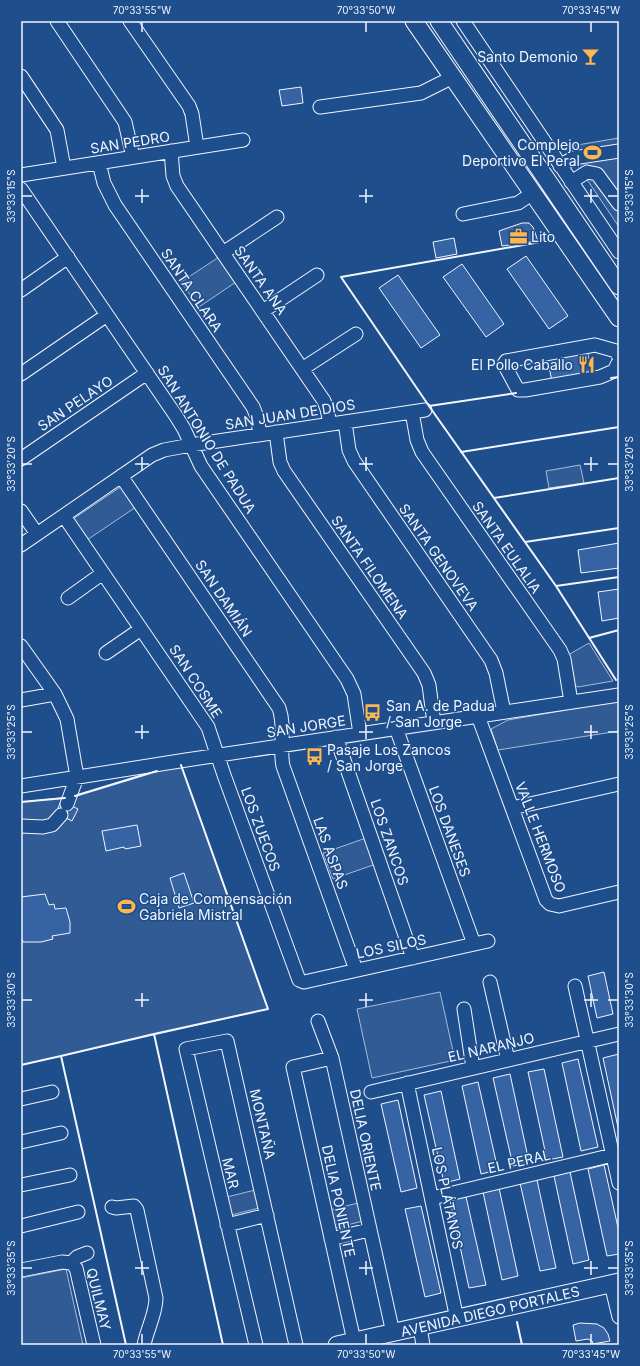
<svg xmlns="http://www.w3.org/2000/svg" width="640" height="1366" viewBox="0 0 640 1366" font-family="Inter,sans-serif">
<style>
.built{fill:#305b95;stroke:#a8bbd7}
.building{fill:#3563a3;stroke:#f2f6ff}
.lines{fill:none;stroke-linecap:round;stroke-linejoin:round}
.minor-casing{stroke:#f2f6ff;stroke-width:15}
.major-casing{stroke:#f2f6ff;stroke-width:19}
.minor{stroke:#1f4e8c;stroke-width:13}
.major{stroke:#1f4e8c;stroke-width:17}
.wall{stroke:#f2f6ff;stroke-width:2}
.ticks{fill:none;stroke:#f2f6ff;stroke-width:1.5}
.labels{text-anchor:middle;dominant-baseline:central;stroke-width:3;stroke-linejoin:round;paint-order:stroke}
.poi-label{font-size:14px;fill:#f2f6ff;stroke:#1f4e8c;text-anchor:start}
.street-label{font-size:14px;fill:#f2f6ff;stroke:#1f4e8c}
.neatline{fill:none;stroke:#f2f6ff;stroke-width:1.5}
.ticks-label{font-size:10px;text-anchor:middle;fill:#f2f6ff}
</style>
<rect width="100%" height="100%" fill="#1f4e8c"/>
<path class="built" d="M619 138V227L565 147Z
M219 257 236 282 199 307 181 282Z
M580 465 584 483 549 488 546 471Z
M122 486 136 507 87 540 73 519Z
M589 643 613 681 578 687 575 685 568 655Z
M619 701V731L498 750 491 729 508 720Z
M180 763 268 1009 21 1065V802L69 797Z
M366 838 376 864 333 879 323 853Z
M440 992 455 1060 372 1078 357 1009Z
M255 1190 259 1208 231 1215 227 1197Z
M358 1203 363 1221 335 1228 330 1210Z
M66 1269 83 1345H21V1278Z"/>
<path class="building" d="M301 87 303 103 282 106 279 90Z
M522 223H529L533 227 538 241 502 246 499 231Z
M454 238 457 254 436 258 433 242Z
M526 256 568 316 549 329 507 269Z
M462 264 504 324 486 337 443 277Z
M398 275 440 335 421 348 379 288Z
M587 349 592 375 552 382 547 356Z
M619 543V568L581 573 578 550Z
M619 589V618L602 621 598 592Z
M61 801 78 809 72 821 56 813Z
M137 825 141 846 125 849 124 847 106 851 102 831Z
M184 873 194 903 179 908 170 878Z
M45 894 49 905 54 904 55 909 66 908 70 922V933L52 936 53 939 41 942H23L21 936V897Z
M604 972 613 1014 597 1018 588 976Z
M619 1054V1132L603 1058Z
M578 1059 598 1147 581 1151 562 1063Z
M544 1069 563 1157 547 1160 528 1072Z
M510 1074 529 1162 513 1166 493 1078Z
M478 1082 498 1170 481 1174 462 1086Z
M441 1091 460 1179 444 1183 424 1095Z
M398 1100 417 1188 401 1192 381 1104Z
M604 1165 619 1232V1254L607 1256 588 1169Z
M570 1172 589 1260 573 1264 554 1176Z
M537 1180 556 1268 540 1271 520 1183Z
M499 1188 518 1276 502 1280 483 1192Z
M466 1197 486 1285 469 1288 450 1200Z
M421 1206 441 1293 425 1297 405 1209Z
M580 1323 597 1324 604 1328 608 1334 610 1341 593 1344 592 1341 588 1339 576 1341 573 1325Z"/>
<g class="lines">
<defs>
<path id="minor" d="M57 21 125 122 133 157
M130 21 189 106 192 114 197 147
M463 21 619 252
M21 76 57 130 64 168
M320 107 421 93 453 77
M171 151 173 176 177 186 324 401 327 409 330 424
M99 163 104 183 115 205 253 407 257 417 260 434
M560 166 573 158 619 151
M21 175 243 140
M571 182 587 172 597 174 619 204
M21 189 176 416 184 429 201 466 347 679 354 694 360 734
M463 214 518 203 533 193
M223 253 277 217
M21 290 68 257
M263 311 317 275
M619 357 616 351 595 345 506 361 504 364 518 390H525L600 377 614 371 619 361
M302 369 356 334
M21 374 107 315
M412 412 417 440 422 452 560 650 564 659 571 702
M345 422 349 450 354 461 491 660 496 673 504 712
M276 432 280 462 284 471 424 673 429 685 434 723
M21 459 147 373
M121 476 279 708C286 729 279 747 283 766L356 970
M21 511 37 534
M64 516 208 727 224 775 299 980 304 982 488 941
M21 545 152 455 164 450 191 445 425 410
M68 598 103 573
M21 646 55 694 67 719 77 777 67 804
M106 653 141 629
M21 700 55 694
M478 716 546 900 550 904 559 906 619 892
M396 728 474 944
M336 737 413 958
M21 786 186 760 619 695
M512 808 619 784
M21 826 43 827 52 825 61 815
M490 982 508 1060
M575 986 619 1183
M464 1009 473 1068
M318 1021 332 1058 393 1333
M332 1058 293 1067 354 1341
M407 1083 457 1319
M371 1092 619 1034
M21 1099 52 1092
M21 1142 61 1133
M21 1185 70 1175
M432 1198 613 1155
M112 1207 116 1208 134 1206 137 1210 156 1298C156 1314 147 1329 144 1345
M227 1225 267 1215
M21 1226 78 1212
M331 1239 369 1230
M71 1263 76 1268 77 1272 94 1345
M71 1263 77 1257 87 1253
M21 1270 62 1262 71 1263
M611 1284 619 1317
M420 1327 423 1345
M256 1345 186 1049 227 1041 296 1345"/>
<path id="major" d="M414 21 619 318
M439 21 619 286
M337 1345 619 1282"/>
</defs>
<use href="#minor" class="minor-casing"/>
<use href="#major" class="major-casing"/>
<use href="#minor" class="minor"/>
<use href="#major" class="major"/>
<path class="wall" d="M540 242 341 277 429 406 556 586 616 680
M611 378 619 377
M429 406 516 393
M461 452 619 427
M494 498 619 478
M525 542 619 528
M556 586 619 577
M589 638 619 630
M75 796 157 771
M21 802 65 798
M154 1034 268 1009 181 765
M21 1065 61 1056
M517 1322 522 1345
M126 1345 61 1056 154 1034 223 1345"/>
</g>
<path class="ticks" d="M142 22V32M366 22V32M591 22V32M142 189V203M366 189V203M591 189V203M22 196H32M135 196H149M359 196H373M584 196H598M608 196H618M142 457V471M366 457V471M591 457V471M22 464H32M135 464H149M359 464H373M584 464H598M608 464H618M142 725V739M366 725V739M591 725V739M22 732H32M135 732H149M359 732H373M584 732H598M608 732H618M142 993V1007M366 993V1007M591 993V1007M22 1000H32M135 1000H149M359 1000H373M584 1000H598M608 1000H618M142 1261V1275M366 1261V1275M591 1261V1275M22 1268H32M135 1268H149M359 1268H373M584 1268H598M608 1268H618M142 1334V1344M366 1334V1344M591 1334V1344"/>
<defs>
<symbol id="bar-bare" viewBox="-9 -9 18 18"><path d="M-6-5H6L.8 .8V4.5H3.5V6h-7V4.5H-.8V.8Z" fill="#ffb74d" stroke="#1f4e8c" stroke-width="2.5" paint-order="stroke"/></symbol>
<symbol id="stadium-bare" viewBox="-9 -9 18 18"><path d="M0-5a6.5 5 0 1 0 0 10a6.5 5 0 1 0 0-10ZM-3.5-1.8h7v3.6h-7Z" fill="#ffb74d" stroke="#1f4e8c" stroke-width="2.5" paint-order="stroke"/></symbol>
<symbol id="office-bare" viewBox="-9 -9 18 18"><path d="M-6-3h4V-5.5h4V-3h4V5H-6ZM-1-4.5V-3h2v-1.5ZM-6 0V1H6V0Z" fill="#ffb74d" stroke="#1f4e8c" stroke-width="2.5" paint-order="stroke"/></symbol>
<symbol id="restaurant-bare" viewBox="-9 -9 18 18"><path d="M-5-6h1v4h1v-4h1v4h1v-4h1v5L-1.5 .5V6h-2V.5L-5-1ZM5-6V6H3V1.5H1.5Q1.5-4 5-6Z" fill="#ffb74d" stroke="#1f4e8c" stroke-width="2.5" paint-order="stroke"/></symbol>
<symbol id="bus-bare" viewBox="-9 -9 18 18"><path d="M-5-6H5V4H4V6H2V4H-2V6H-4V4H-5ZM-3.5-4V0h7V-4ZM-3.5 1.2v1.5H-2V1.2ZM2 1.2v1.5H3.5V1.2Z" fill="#ffb74d" stroke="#1f4e8c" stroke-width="2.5" paint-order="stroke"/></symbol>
</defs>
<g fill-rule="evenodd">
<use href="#bar-bare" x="578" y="44" width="25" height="25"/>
<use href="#stadium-bare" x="580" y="140" width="25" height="25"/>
<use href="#office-bare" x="506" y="224" width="25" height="25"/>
<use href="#restaurant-bare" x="574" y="352" width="25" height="25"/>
<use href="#bus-bare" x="360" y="700" width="25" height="25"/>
<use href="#bus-bare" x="302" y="744" width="25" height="25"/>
<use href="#stadium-bare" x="114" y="894" width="25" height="25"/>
</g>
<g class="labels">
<g class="poi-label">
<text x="578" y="56" text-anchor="end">Santo Demonio</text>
<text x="580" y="144" text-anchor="end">Complejo<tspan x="580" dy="16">Deportivo El Peral</tspan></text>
<text x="531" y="236">Lito</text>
<text x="573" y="364" text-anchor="end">El Pollo Caballo</text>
<text x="386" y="705">San A. de Padua<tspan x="386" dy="16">/ San Jorge</tspan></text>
<text x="327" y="749">Pasaje Los Zancos<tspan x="327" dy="16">/ San Jorge</tspan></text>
<text x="139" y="898">Caja de Compensación<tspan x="139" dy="16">Gabriela Mistral</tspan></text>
</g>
<g class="street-label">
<text transform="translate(130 142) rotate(-9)">SAN PEDRO</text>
<text transform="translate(261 280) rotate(55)">SANTA ANA</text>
<text transform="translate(192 290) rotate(56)">SANTA CLARA</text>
<text transform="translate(75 403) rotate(-34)">SAN PELAYO</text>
<text transform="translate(290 414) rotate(-9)">SAN JUAN DE DIOS</text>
<text transform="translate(207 439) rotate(58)">SAN ANTONIO DE PADUA</text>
<text transform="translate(507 547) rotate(55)">SANTA EULALIA</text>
<text transform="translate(439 557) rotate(55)">SANTA GENOVEVA</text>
<text transform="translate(370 567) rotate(55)">SANTA FILOMENA</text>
<text transform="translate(224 598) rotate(56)">SAN DAMIÁN</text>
<text transform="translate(196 681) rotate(57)">SAN COSME</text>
<text transform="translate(306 726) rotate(-9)">SAN JORGE</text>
<text transform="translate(261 829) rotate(70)">LOS ZUECOS</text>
<text transform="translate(450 831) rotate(70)">LOS DANESES</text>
<text transform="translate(541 837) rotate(69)">VALLE HERMOSO</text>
<text transform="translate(390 842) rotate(71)">LOS ZANCOS</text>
<text transform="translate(331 853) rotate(70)">LAS ASPAS</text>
<text transform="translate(391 946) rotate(-12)">LOS SILOS</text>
<text transform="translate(491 1047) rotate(-13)">EL NARANJO</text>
<text transform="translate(263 1124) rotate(77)">MONTAÑA</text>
<text transform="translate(366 1140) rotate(78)">DELIA ORIENTE</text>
<text transform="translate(519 1161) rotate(-13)">EL PERAL</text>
<text transform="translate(231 1173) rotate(77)">MAR</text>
<text transform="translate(448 1198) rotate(78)">LOS PLÁTANOS</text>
<text transform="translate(339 1201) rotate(78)">DELIA PONIENTE</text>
<text transform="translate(99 1299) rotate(76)">QUILMAY</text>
<text transform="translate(490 1311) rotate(-13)">AVENIDA DIEGO PORTALES</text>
</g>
</g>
<rect width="640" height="1366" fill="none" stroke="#1f4e8c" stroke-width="44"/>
<rect x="22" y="22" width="596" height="1322" class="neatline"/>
<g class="ticks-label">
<text x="142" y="14">70°33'55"W</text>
<text x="366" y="14">70°33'50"W</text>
<text x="591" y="14">70°33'45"W</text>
<text transform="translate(11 196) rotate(-90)" y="4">33°33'15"S</text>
<text transform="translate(629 196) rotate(-90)" y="4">33°33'15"S</text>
<text transform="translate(11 464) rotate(-90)" y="4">33°33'20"S</text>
<text transform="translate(629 464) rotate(-90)" y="4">33°33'20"S</text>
<text transform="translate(11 732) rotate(-90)" y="4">33°33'25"S</text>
<text transform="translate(629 732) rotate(-90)" y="4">33°33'25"S</text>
<text transform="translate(11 1000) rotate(-90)" y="4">33°33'30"S</text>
<text transform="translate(629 1000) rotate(-90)" y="4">33°33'30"S</text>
<text transform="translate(11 1268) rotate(-90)" y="4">33°33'35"S</text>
<text transform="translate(629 1268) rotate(-90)" y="4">33°33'35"S</text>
<text x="142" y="1358">70°33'55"W</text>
<text x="366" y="1358">70°33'50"W</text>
<text x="591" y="1358">70°33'45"W</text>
</g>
</svg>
